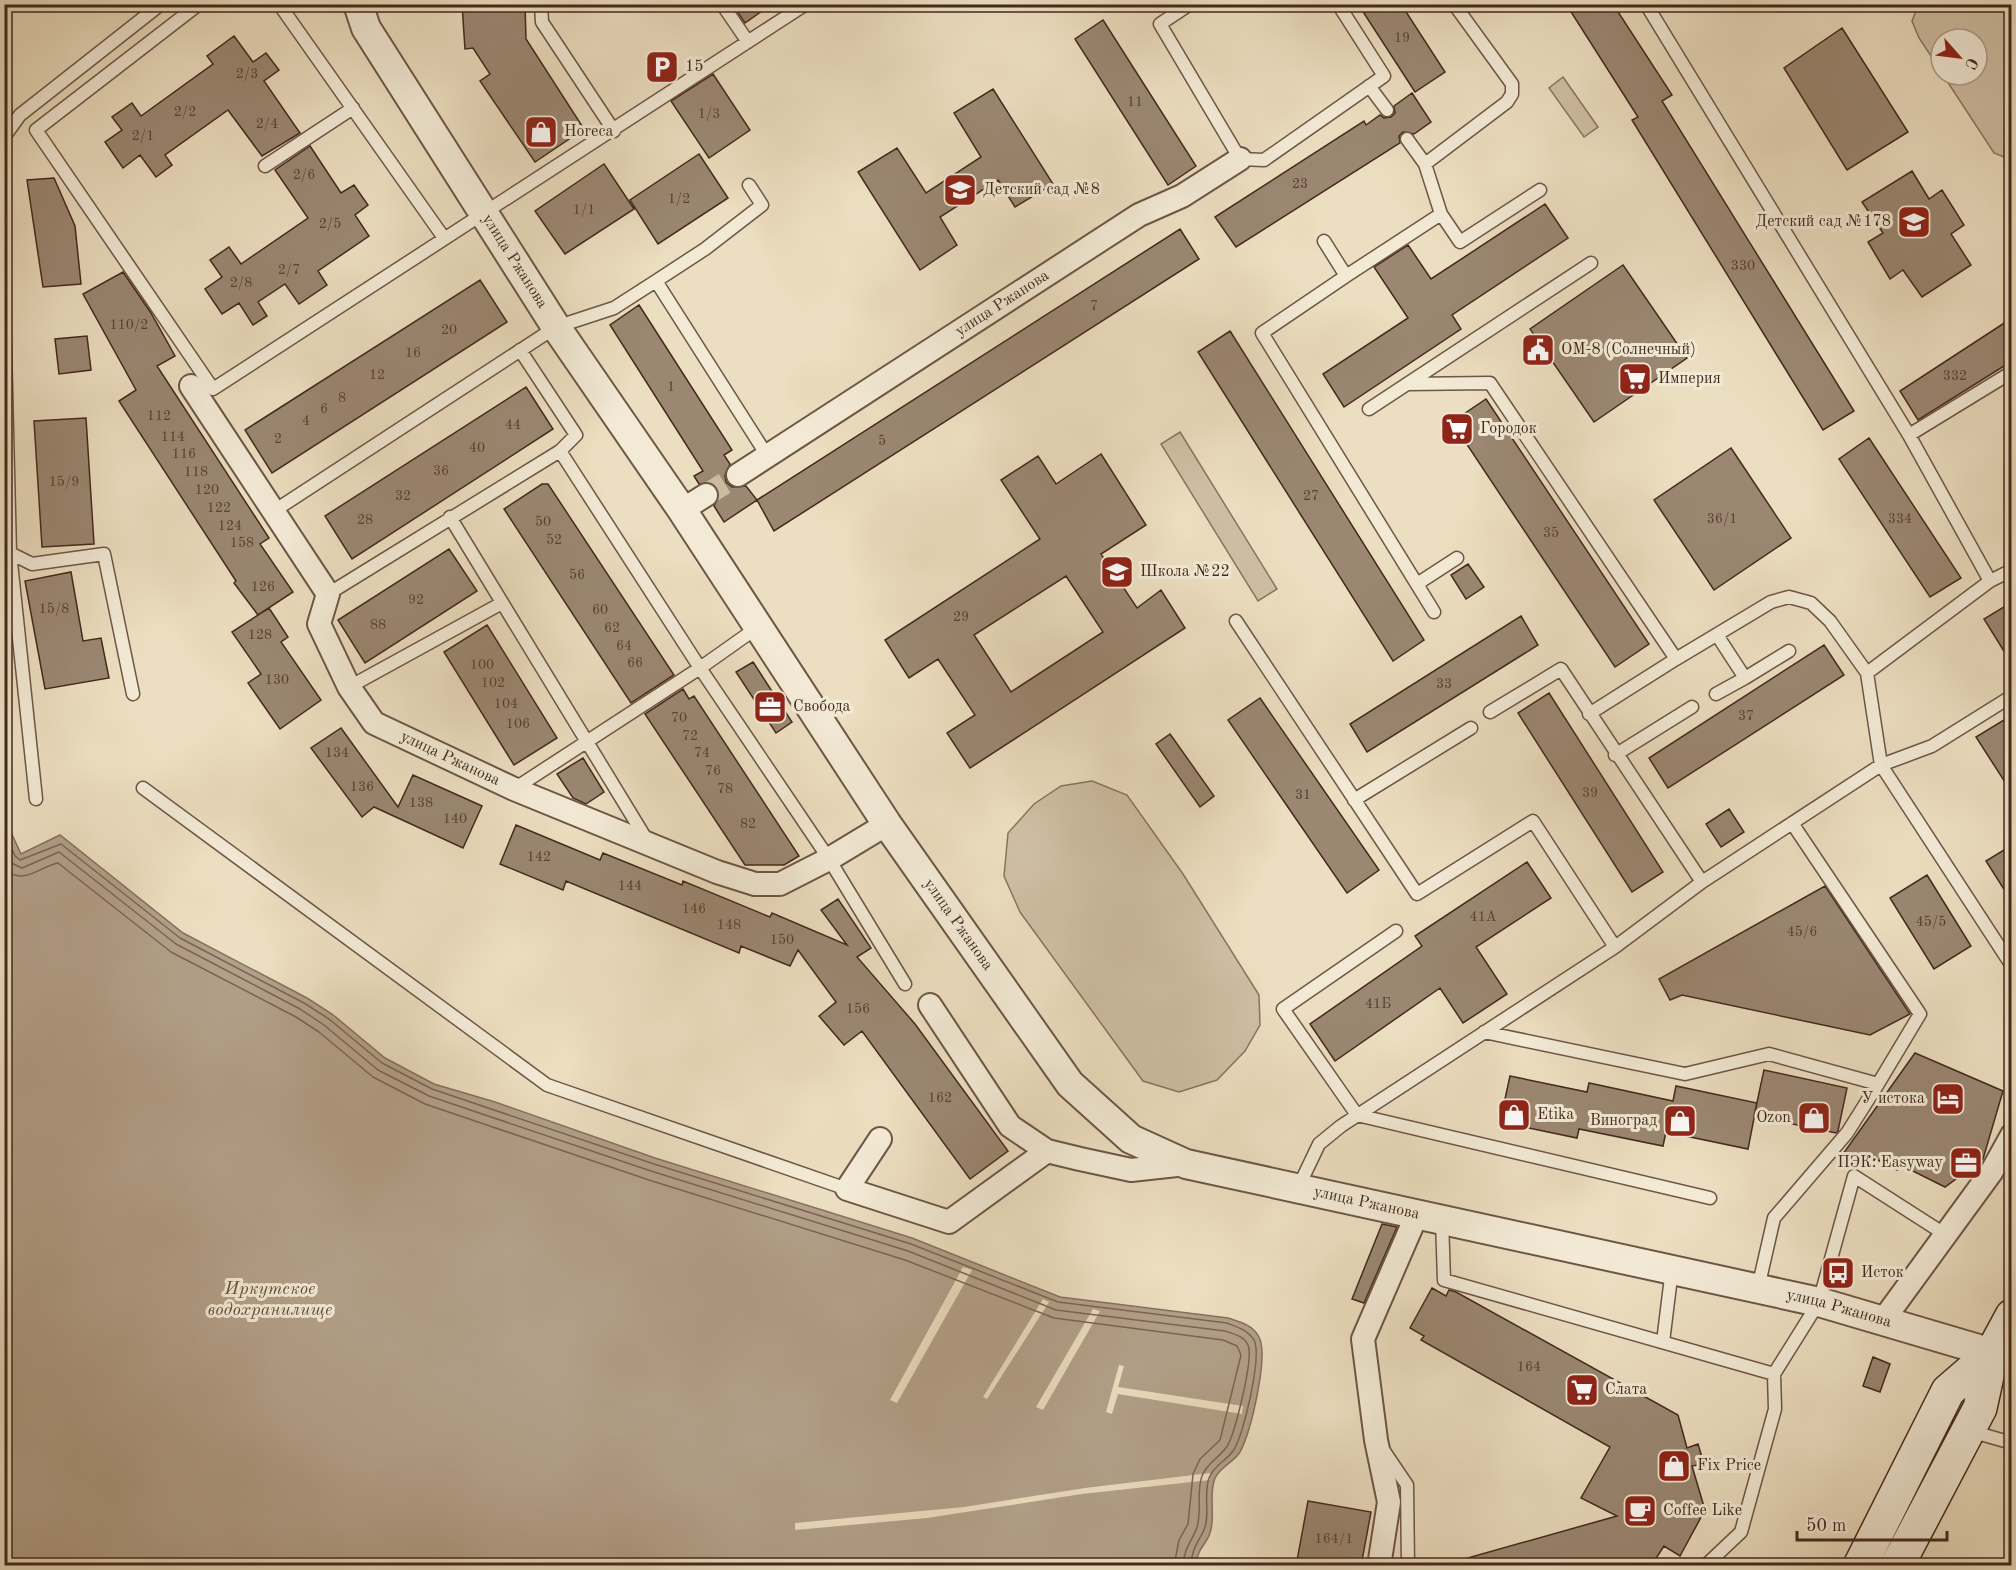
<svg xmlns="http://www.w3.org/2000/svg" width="2016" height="1570" viewBox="0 0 2016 1570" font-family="'Old Standard TT',serif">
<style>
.green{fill:#cfbfa4;stroke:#897460;stroke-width:1.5}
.water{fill:#b3a089;stroke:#86705e;stroke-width:1.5}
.pier{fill:#ecdec0}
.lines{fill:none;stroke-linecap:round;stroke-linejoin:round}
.shore{stroke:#7b6453;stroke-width:1.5}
.building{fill:#9b8772;stroke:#43291d;stroke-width:1.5;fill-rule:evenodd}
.minor-tunnel{stroke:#caba9f;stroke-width:22;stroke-dasharray:22 11;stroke-linecap:butt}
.service-casing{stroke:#6d5646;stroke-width:15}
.minor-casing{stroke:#6d5646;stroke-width:26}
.tertiary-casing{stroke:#6d5646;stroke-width:32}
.secondary-casing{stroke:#43291d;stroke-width:36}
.service{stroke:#f3ead6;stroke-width:12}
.minor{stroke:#f3ead6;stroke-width:22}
.tertiary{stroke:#f3ead6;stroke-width:28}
.secondary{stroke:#f3ead6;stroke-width:33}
.labels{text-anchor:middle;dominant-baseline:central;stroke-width:6;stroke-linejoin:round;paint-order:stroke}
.number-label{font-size:14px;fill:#594032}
.poi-label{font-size:16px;fill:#43291d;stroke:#f3ead6;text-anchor:start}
.street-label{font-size:16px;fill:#43291d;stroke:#f3ead6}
.water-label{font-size:18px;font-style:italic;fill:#654d3d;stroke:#f3ead6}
</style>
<rect width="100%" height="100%" fill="#ecdec0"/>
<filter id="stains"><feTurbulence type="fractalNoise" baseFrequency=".00333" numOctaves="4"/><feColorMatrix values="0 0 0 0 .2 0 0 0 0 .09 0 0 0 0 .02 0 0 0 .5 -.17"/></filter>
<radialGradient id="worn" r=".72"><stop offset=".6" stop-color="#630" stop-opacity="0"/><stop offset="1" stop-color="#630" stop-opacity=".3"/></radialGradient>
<path class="green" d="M1922 5H2005L2011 15V160L1994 153 1943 75H1977V39H1941V71L1919 38 1912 21 1917 8Z
M1563 77 1598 127 1584 137 1549 88Z
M1180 432 1277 589 1258 601 1161 444Z
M1092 781 1127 795 1183 874 1259 995 1260 1025 1245 1051 1217 1080 1179 1092 1143 1081 1020 912 1004 876 1008 833 1034 804 1061 786Z"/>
<path class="water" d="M4 817 21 854 60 835 183 933 307 998 332 1014 385 1058 434 1084 495 1102 655 1158 912 1238 1060 1297 1228 1318C1240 1322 1253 1325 1259 1337 1269 1356 1251 1431 1240 1452 1234 1462 1221 1466 1215 1478 1208 1495 1216 1516 1210 1533 1206 1546 1198 1546 1196 1565H5Z"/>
<path class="pier" d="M963 1267 972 1270 897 1403 890 1400Z
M1043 1299 1049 1302 987 1399 983 1397Z
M1093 1309 1100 1311 1043 1410 1036 1407Z
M1119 1365 1124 1366 1118 1387 1243 1406 1242 1414 1118 1394 1112 1414 1106 1412Z
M1210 1473V1480L1082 1494 927 1518 795 1530V1523L964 1507 1085 1488Z"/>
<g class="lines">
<path class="shore" d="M4 832 15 856 20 860 61 844 180 938 304 1003 329 1019 382 1063 432 1089 654 1164 911 1244 1058 1302 1227 1323C1237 1327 1248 1330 1254 1340 1262 1355 1244 1436 1233 1451 1226 1461 1214 1465 1209 1478 1203 1494 1211 1517 1203 1532 1197 1544 1191 1551 1191 1566
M4 850 11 863 22 868 59 852 176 944 300 1009 324 1025 378 1070 429 1096 651 1171 908 1251 1056 1310 1225 1331C1234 1334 1244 1336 1248 1345 1254 1359 1235 1431 1228 1445 1221 1457 1207 1462 1202 1476 1196 1492 1202 1511 1197 1527 1192 1542 1184 1547 1183 1566
M4 869C24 886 39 867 58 863L171 952 296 1017 319 1032 373 1077 425 1104 649 1180 905 1260 1054 1318 1223 1340 1237 1346 1241 1355 1220 1440 1200 1459 1193 1474 1188 1524 1179 1540 1174 1566"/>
</g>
<path class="building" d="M462 4H525L526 39 584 129 535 162 480 81 490 74 473 48 465 49Z
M732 4H772L745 23Z
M1358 4H1401L1445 72 1415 92Z
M1566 4H1613L1672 95 1662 101 1854 411 1823 430 1632 120 1638 117Z
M1103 20 1196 166 1168 185 1075 39Z
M1842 28 1908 132 1847 170 1784 68Z
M234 36 253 62 266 53 279 70 264 81 300 133 262 156 228 110 165 155 172 165 156 177 140 155 123 168 105 142 122 130 112 117 132 103 141 116 213 64 207 56Z
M713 74 750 130 709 158 671 101Z
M993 89 1053 184 1015 207 998 180 940 217 957 245 920 270 858 172 897 148 926 193 981 157 954 113Z
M1412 93 1431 122 1414 134 1403 132 1399 136 1400 143 1236 247 1215 217 1364 121 1366 125 1380 115 1384 118 1391 117 1395 113 1394 106Z
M310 146 341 193 354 185 368 205 355 215 369 236 318 271 327 285 299 304 285 284 258 302 267 316 253 325 239 303 222 314 205 289 222 277 210 260 229 247 241 264 308 218 275 170Z
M699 154 728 198 658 244 630 200Z
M604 164 634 209 565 254 535 211Z
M1912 171 1929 199 1942 190 1964 225 1951 234 1971 265 1922 297 1903 270 1890 279 1868 242 1883 233 1862 202Z
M54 178 75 226 81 284 43 287 27 180Z
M1545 204 1568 238 1452 315 1461 329 1344 407 1323 374 1408 318 1374 267 1408 245 1431 279Z
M1180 229 1199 259 774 531 757 500Z
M1623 265 1687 358 1594 422 1530 329Z
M123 272 151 313 175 356 157 366 269 538 260 544 293 592 258 615 234 583 236 581 119 401 136 390 83 294Z
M480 280 507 322 272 473 245 430Z
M639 305 732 450 724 455 730 464 725 475 726 482 732 487 746 486 757 500 724 522 714 506 719 495 718 488 712 483 699 484 694 476 703 471 610 325Z
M2012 318V361L1918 420 1900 391Z
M1230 331 1424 640 1393 661 1198 352Z
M87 336 91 370 59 374 55 339Z
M526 387 553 429 352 559 325 516Z
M1486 399 1649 644 1615 667 1452 422Z
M86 418 94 544 42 547 34 421Z
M1869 438 1961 578 1930 597 1839 459Z
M1731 448 1791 538 1714 590 1654 500Z
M1101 454 1146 525 1101 554 1137 608 1161 590 1185 628 970 768 947 733 975 715 938 659 909 678 885 640 1040 539 1001 480 1038 456 1056 484ZM1066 576 1103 632 1011 692 974 635Z
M542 484H548L674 675 631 703 504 509Z
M449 549 477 591 365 663 338 620Z
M1468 564 1484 587 1466 599 1451 575Z
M71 572 83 641 101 638 109 678 45 689 25 581Z
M2012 602V664L1984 619Z
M269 608 288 637 281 642 321 700 280 729 248 683 261 674 232 632Z
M1521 616 1538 645 1367 752 1350 724Z
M487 625 557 738 514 765 444 652Z
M1824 645 1844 675 1668 788 1649 758Z
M753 662 792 722 776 733 736 672Z
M683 689 689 699 694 696 799 856 784 865H745L645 714Z
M1549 693 1663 872 1632 892 1518 713Z
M1260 698 1379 870 1347 893 1228 720Z
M2012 715V793L1976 737Z
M341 728 398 807 413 775 482 806 463 848 374 807 362 817 311 748Z
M1170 734 1214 796 1200 807 1156 744Z
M583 758 604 792 586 804 573 798 557 774Z
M1729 809 1744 832 1721 847 1706 824Z
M516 825 600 860 603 853 682 885 683 881 770 917 772 913 847 945 821 910 838 899 871 948 857 957 915 1024 1008 1151 970 1179 862 1031 844 1045 819 1016 836 1002 798 950 790 966 741 946 739 953 566 881 563 890 500 864Z
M2012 845V902L1986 861Z
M1527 862 1551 898 1476 947 1507 994 1463 1023 1440 988 1335 1061 1310 1024 1422 946 1415 936Z
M1927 875 1971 946 1934 969 1890 898Z
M1825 886 1910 1014 1870 1035 1682 995 1670 1000 1659 979Z
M1915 1053 2003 1091 1983 1159 1945 1187 1905 1167 1897 1170 1870 1156 1865 1165 1843 1154Z
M1764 1070 1847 1088 1838 1131 1836 1133 1754 1116Z
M1510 1076 1587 1092 1589 1083 1673 1101 1676 1086 1757 1103 1748 1149 1666 1132 1663 1146 1579 1129 1577 1138 1500 1122Z
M1382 1224 1397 1227 1364 1303 1352 1299Z
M1432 1288 1446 1296 1449 1290 1456 1292 1678 1415 1687 1448 1698 1444 1704 1464 1692 1466 1705 1510 1680 1556 1664 1546 1651 1566H1458L1457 1561 1617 1516 1581 1498 1610 1447 1421 1340 1424 1336 1410 1328Z
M1873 1357 1890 1364 1880 1392 1863 1386Z
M1308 1501 1371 1512 1361 1566H1296Z"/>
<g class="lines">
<path class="minor-tunnel" d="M706 495 738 475"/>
<defs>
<path id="service" d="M199 4 36 130 213 389 806 4
M279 4 444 238
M541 4 542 22 614 131
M722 4 748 42
M1190 4 1160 24 1240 159 1264 160 1384 76 1338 4
M1646 4 1909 435
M1369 86 1387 110
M4 137 20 115 161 4
M1407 139 1425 164
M265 166 353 108
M1441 214 1425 164 1507 102 1512 94V84L1454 4
M1324 241 1346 276 1262 333 1434 612
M1346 276 1441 214 1460 242 1540 190
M656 281 768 457
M4 306 10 553 32 564 104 554 133 694
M1407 384 1490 383 1676 659 1771 602 1789 597 1811 603 1830 621 1867 673 1881 765 2012 966
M1369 409 1591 263
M560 451 700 668 829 859 905 984
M274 511 556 327 614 308 656 281 705 249 762 205 749 185
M450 517 648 842
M10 553 36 799
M1990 581 1909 435 2012 372
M1417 584 1457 558
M328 594 560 451 576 435 520 350
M1236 621 1417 894 1533 821 1615 947
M1717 635 1745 678 1789 651
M1867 673 1990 581 2012 570
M349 687 502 603
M1716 694 1745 678
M1589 714 1676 659
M1615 755 1692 707
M143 788 547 1085 847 1189
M514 789 700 668 758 627
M1354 800 1471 728
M1792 823 1920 1014 1878 1084
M1702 882 1881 765 1932 746 2012 696
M1396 931 1283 1009 1357 1115 1710 1198
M1484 1032 1685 1074 1769 1054 1878 1084 1847 1133 1774 1218 1758 1288
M1298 1188 1319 1144 1341 1126 1615 947 1702 882 1561 669 1490 712
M1442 1220 1444 1280 1774 1374 1819 1302 1854 1176 1946 1235
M1663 1342 1672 1269
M1970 1431 2012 1443
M1384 1451 1407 1485 1408 1566
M1705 1566 1741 1532 1775 1409 1774 1374"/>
<g id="minor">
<path id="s1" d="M191 386 328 594 319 624 349 687 374 723 514 789 717 872 755 884H780L829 859 887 824"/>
<path id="s2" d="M738 475 1139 215 1182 196 1240 159"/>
<path d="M682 510 706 495"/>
<path d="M930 1005 1010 1126 1047 1151 1080 1159 1131 1170 1186 1164"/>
<path d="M880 1139 847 1189 949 1222 1047 1151"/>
<path d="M1884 1319 1992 1171 2012 1135"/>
<path d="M1379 1566 1389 1502 1376 1440 1363 1339 1418 1212"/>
</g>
<g id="tertiary">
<path id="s3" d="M358 4 366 28 556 327 682 510 887 824 1070 1084 1131 1139 1186 1164 1819 1302 1992 1353"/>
</g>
<path id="secondary" d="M1860 1566 1948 1391 1992 1353
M1897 1566 1980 1408 1992 1353 2012 1316"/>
</defs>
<use href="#service" class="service-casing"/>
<use href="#minor" class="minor-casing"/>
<use href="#tertiary" class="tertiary-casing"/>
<use href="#secondary" class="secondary-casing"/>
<use href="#service" class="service"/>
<use href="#minor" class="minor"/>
<use href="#tertiary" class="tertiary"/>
<use href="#secondary" class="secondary"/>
</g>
<defs>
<symbol id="parking-square" viewBox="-11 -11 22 22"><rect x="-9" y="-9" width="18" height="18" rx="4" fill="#8f2418" stroke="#f3ead6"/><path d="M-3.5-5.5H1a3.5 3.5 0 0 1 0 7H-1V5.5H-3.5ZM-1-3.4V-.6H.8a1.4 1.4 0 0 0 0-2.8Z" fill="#fff"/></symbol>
<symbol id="shop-square" viewBox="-11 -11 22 22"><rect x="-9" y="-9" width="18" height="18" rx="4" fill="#8f2418" stroke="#f3ead6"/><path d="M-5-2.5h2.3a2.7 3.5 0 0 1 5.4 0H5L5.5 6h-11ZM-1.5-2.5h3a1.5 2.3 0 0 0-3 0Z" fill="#fff"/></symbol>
<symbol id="school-square" viewBox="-11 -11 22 22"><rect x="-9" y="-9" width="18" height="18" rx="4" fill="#8f2418" stroke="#f3ead6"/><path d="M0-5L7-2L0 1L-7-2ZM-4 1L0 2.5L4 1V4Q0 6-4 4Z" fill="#fff"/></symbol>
<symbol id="civic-square" viewBox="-11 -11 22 22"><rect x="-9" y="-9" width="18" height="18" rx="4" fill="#8f2418" stroke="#f3ead6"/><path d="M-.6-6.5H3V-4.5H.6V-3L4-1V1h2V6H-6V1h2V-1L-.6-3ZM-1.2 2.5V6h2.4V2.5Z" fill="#fff"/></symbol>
<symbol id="supermarket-square" viewBox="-11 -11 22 22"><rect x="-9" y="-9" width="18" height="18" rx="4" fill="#8f2418" stroke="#f3ead6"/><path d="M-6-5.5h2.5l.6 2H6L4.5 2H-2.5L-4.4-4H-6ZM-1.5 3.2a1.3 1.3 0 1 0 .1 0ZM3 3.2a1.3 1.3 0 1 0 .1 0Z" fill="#fff"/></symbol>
<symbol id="office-square" viewBox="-11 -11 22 22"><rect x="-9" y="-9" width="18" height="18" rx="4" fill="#8f2418" stroke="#f3ead6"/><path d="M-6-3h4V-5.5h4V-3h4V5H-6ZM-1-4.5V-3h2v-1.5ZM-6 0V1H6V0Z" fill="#fff"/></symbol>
<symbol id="hotel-square" viewBox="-11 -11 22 22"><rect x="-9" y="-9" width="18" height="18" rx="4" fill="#8f2418" stroke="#f3ead6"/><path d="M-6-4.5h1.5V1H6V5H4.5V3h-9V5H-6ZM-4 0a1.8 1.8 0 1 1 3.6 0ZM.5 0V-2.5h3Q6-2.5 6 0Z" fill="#fff"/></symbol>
<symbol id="bus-square" viewBox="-11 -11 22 22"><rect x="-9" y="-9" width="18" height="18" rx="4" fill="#8f2418" stroke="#f3ead6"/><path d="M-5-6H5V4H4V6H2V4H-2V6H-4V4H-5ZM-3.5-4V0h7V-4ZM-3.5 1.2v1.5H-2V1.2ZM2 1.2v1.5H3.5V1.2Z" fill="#fff"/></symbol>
<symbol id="cafe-square" viewBox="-11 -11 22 22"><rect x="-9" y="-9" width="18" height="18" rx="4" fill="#8f2418" stroke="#f3ead6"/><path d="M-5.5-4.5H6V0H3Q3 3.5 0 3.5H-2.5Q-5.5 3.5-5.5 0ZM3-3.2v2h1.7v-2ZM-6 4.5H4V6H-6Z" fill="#fff"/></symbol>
</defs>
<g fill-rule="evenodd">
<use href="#parking-square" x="643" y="48" width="38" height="38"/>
<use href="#shop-square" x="522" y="113" width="38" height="38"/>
<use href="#school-square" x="941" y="171" width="38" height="38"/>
<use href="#school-square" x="1895" y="203" width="38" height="38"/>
<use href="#civic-square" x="1519" y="331" width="38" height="38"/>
<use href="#supermarket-square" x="1616" y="360" width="38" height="38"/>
<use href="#supermarket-square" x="1438" y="410" width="38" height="38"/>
<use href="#school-square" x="1098" y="553" width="38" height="38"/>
<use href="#office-square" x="751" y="688" width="38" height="38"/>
<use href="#hotel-square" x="1929" y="1080" width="38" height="38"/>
<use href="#shop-square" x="1495" y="1096" width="38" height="38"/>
<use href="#shop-square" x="1795" y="1099" width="38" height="38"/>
<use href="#shop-square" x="1661" y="1102" width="38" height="38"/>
<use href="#office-square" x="1947" y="1144" width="38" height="38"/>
<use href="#bus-square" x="1819" y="1254" width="38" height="38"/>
<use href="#supermarket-square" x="1563" y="1371" width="38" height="38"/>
<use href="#shop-square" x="1655" y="1447" width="38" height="38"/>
<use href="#cafe-square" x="1621" y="1492" width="38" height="38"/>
</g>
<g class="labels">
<g class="number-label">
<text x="1402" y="38">19</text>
<text x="247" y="74">2/3</text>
<text x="1135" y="102">11</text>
<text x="185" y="112">2/2</text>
<text x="709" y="114">1/3</text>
<text x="267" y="124">2/4</text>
<text x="143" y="136">2/1</text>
<text x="304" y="175">2/6</text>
<text x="1300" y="184">23</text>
<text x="679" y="199">1/2</text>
<text x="584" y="210">1/1</text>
<text x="330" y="224">2/5</text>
<text x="1743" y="266">330</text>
<text x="289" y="270">2/7</text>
<text x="241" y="283">2/8</text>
<text x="1094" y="306">7</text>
<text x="129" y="325">110/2</text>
<text x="449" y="330">20</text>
<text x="413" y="353">16</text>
<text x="377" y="375">12</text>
<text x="1955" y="376">332</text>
<text x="671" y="387">1</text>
<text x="342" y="398">8</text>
<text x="324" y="409">6</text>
<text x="159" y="416">112</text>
<text x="306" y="421">4</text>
<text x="513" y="425">44</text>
<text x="173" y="437">114</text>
<text x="278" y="439">2</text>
<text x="882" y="441">5</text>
<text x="477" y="448">40</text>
<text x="184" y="454">116</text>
<text x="441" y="471">36</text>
<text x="196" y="472">118</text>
<text x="64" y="482">15/9</text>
<text x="207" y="490">120</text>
<text x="403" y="496">32</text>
<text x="1311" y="496">27</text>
<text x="219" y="508">122</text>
<text x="1722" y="519">36/1</text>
<text x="1900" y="519">334</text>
<text x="365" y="520">28</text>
<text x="543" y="522">50</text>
<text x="230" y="526">124</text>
<text x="1551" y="533">35</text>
<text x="554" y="540">52</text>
<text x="242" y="543">158</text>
<text x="577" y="575">56</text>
<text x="263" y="587">126</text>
<text x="416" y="600">92</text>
<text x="54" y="609">15/8</text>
<text x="600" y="610">60</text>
<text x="961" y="617">29</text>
<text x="378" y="625">88</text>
<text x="612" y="628">62</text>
<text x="260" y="635">128</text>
<text x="624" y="646">64</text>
<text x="635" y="663">66</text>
<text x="482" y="665">100</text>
<text x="277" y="680">130</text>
<text x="493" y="683">102</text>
<text x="1444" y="684">33</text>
<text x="506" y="704">104</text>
<text x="1746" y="716">37</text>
<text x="679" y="718">70</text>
<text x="518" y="724">106</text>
<text x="690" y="736">72</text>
<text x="337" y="753">134</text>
<text x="702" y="753">74</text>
<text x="713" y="771">76</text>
<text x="362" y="787">136</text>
<text x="725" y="789">78</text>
<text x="1590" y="793">39</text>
<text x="1303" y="795">31</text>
<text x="421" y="803">138</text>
<text x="455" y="819">140</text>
<text x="748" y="824">82</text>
<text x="539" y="857">142</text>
<text x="630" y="886">144</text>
<text x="694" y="909">146</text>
<text x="1483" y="917">41А</text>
<text x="1931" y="922">45/5</text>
<text x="729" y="925">148</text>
<text x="1802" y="932">45/6</text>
<text x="782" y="940">150</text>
<text x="1378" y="1004">41Б</text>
<text x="858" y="1009">156</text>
<text x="940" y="1098">162</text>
<text x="1529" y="1367">164</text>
<text x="1334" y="1539">164/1</text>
</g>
<g class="poi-label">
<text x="685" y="67">15</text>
<text x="564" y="132">Horeca</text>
<text x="983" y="190">Детский сад №8</text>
<text x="1891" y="222" text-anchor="end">Детский сад №178</text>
<text x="1561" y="350">ОМ-8 (Солнечный)</text>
<text x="1658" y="379">Империя</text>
<text x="1480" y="429">Городок</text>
<text x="1140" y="572">Школа №22</text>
<text x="793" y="707">Свобода</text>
<text x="1925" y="1099" text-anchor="end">У истока</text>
<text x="1537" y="1115">Etika</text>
<text x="1791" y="1118" text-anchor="end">Ozon</text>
<text x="1657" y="1121" text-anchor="end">Виноград</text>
<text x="1943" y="1163" text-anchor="end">ПЭК: Easyway</text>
<text x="1861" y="1273">Исток</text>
<text x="1605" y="1390">Слата</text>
<text x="1697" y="1466">Fix Price</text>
<text x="1663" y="1511">Coffee Like</text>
</g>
<g class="street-label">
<text stroke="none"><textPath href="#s3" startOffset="302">улица Ржанова</textPath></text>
<text stroke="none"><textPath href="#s2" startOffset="315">улица Ржанова</textPath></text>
<text stroke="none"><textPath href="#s1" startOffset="478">улица Ржанова</textPath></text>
<text stroke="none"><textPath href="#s3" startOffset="1100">улица Ржанова</textPath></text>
<text stroke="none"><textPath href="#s3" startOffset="1622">улица Ржанова</textPath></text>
<text stroke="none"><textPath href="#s3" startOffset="2106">улица Ржанова</textPath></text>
</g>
<g class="water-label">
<text x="270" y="1289">Иркутское<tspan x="270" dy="21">водохранилище</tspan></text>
</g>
</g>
<rect width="2016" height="1570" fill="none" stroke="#ecdec0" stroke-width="24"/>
<rect x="6" y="6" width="2004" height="1558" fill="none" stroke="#43291d" stroke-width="3"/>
<rect x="12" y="12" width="1992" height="1546" fill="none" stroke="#43291d" stroke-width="1.5"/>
<g transform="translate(1959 57) rotate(118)"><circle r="28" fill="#f3ead6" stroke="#ad9d8c" stroke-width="1.5"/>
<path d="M0-4.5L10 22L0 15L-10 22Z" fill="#8f2418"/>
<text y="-9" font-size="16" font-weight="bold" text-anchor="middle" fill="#43291d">С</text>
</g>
<path d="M1797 1531v9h150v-9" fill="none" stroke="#43291d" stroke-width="3"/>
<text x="1806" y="1531" font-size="18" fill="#43291d" stroke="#f3ead6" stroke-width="4.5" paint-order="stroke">50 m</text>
<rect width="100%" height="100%" filter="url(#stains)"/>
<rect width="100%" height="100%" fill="url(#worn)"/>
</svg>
